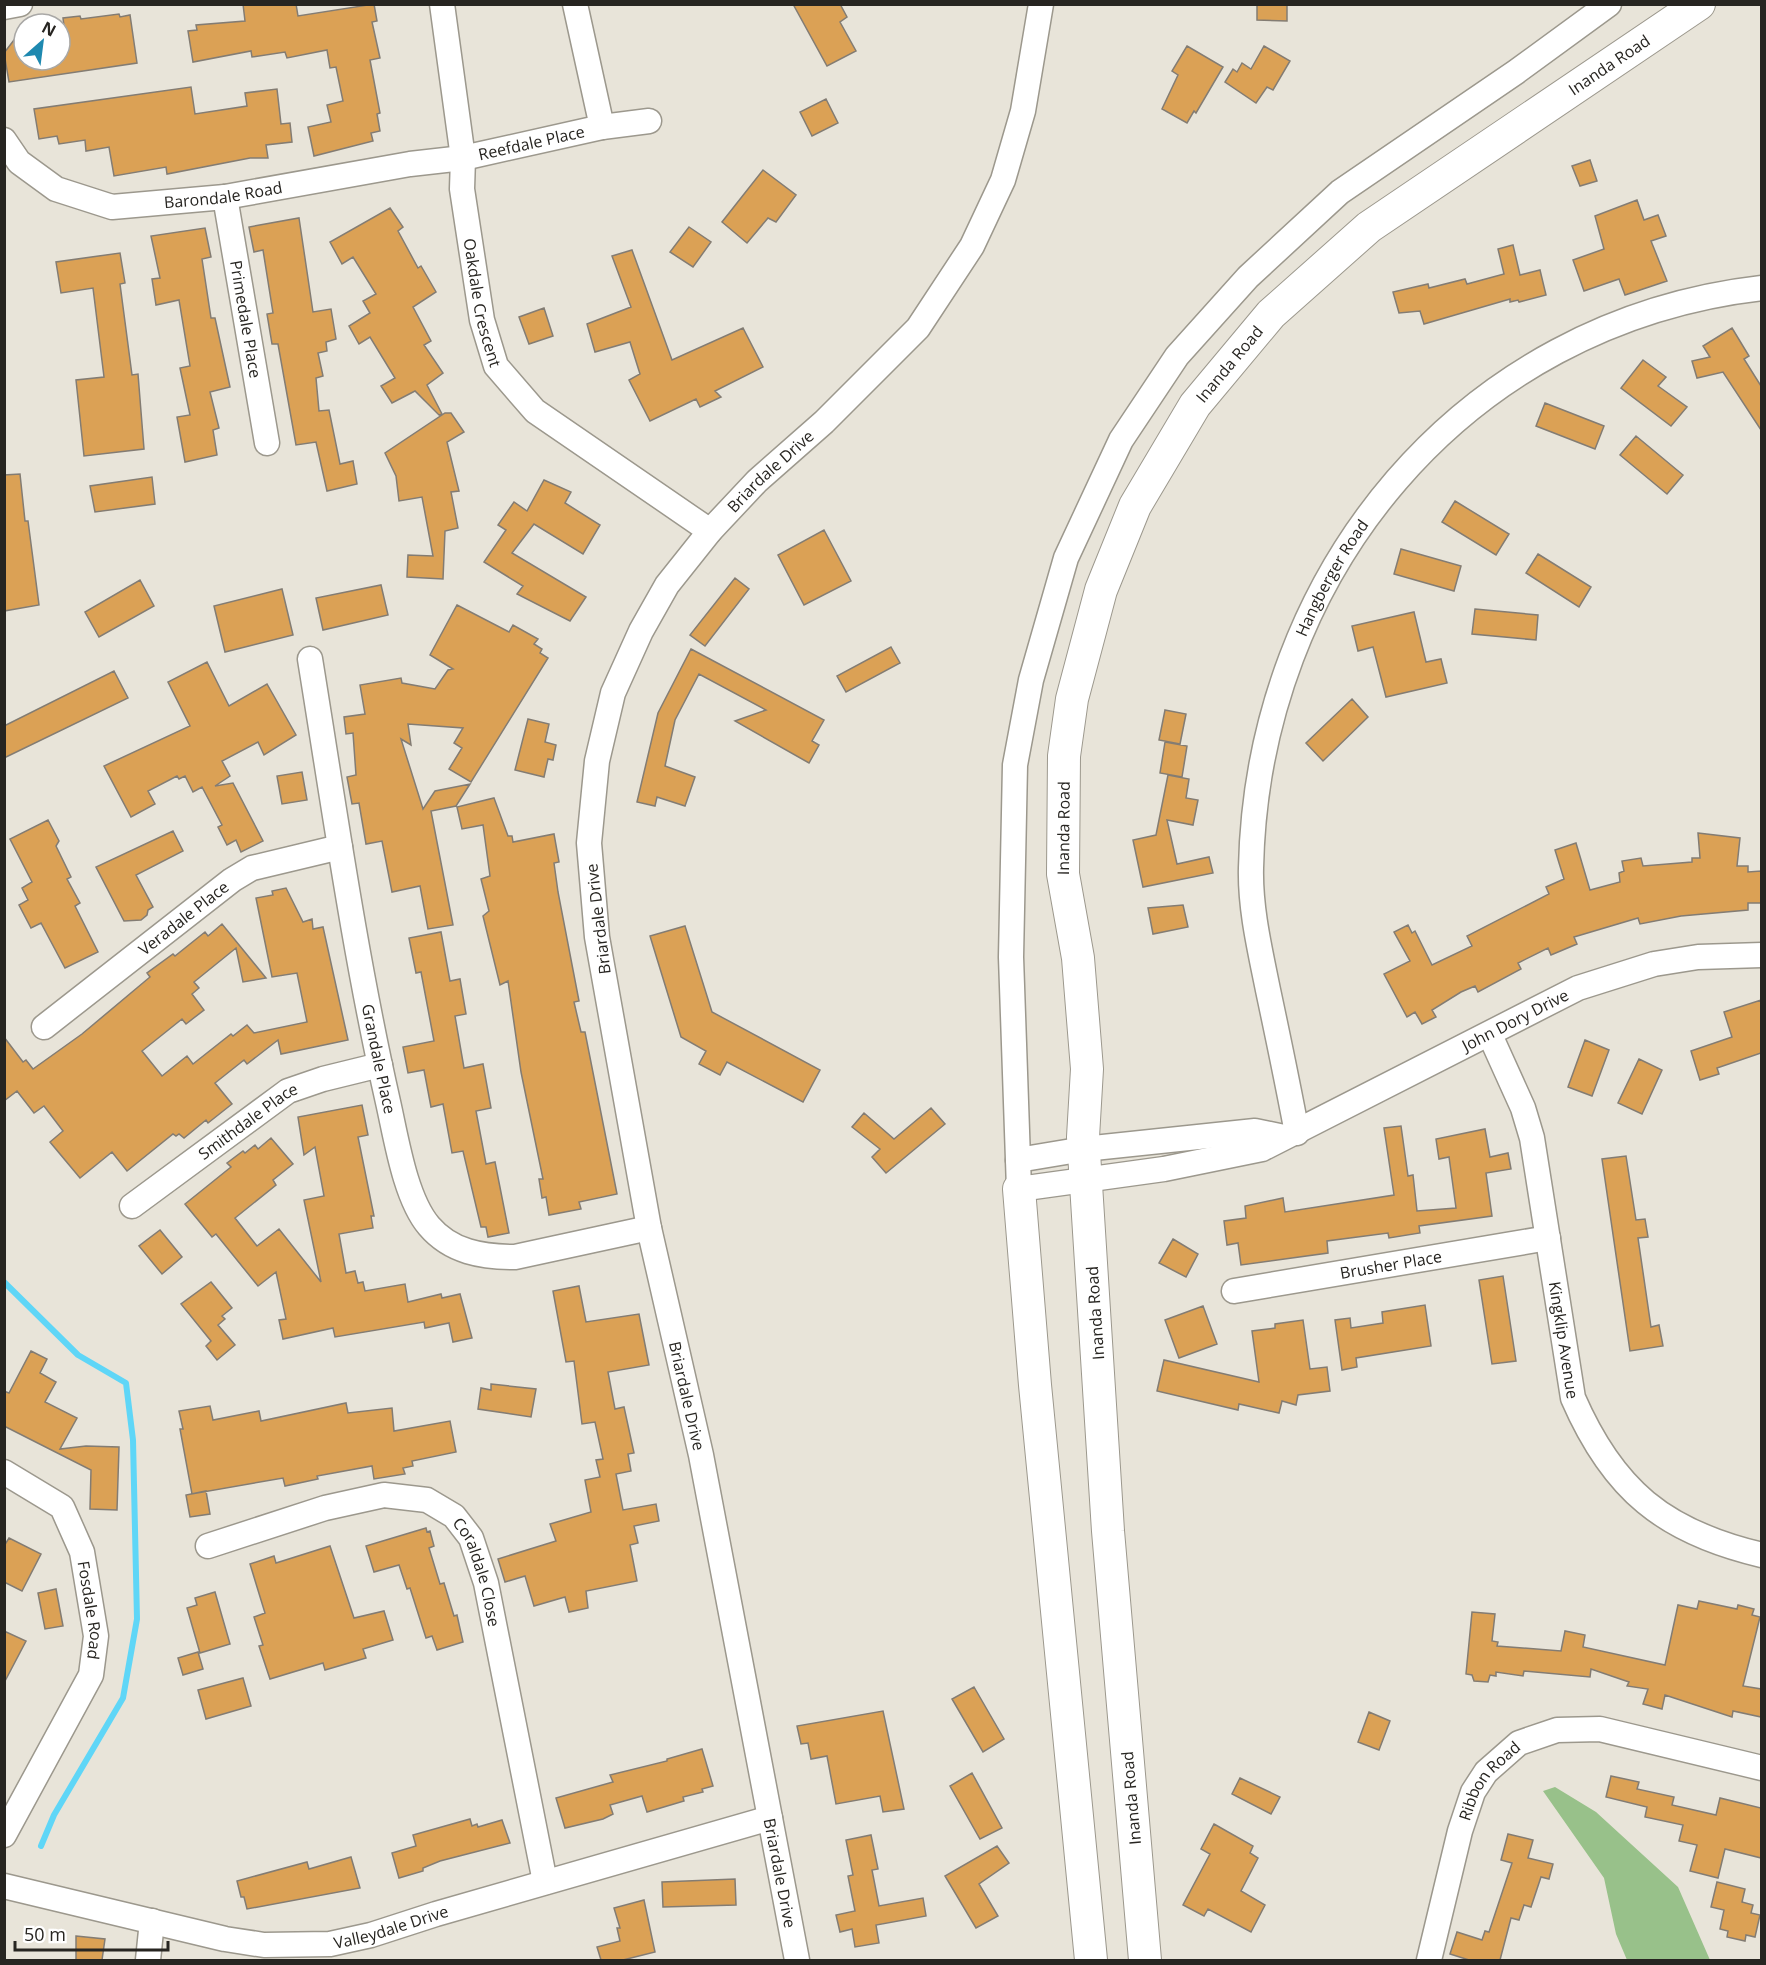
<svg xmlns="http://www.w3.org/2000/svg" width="1766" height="1965" viewBox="0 0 1766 1965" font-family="'Open Sans',sans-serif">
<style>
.green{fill:#98c18a}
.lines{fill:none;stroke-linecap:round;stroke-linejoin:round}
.stream{stroke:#5fd6f7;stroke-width:6}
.building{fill:#dba155;stroke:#837c73;stroke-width:1.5}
.minor-casing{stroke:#9c988d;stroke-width:27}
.major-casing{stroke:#9c988d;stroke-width:34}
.minor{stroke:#fff;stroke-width:24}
.major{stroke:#fff;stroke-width:32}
.labels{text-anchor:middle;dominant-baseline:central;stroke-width:5;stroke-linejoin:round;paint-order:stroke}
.street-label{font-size:16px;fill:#272521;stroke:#fff}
</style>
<rect width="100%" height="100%" fill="#e8e4d9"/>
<path class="green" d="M1555 1787 1596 1812 1678 1887 1710 1960H1627L1616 1934 1604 1878 1543 1791Z"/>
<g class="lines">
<path class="stream" d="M4 1282 78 1355 126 1383 133 1440 137 1619 123 1698 54 1815 41 1846"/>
</g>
<path class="building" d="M243 4H296L298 16 374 4 377 21 372 22 380 58 370 60 380 113 377 114 380 131 371 133 373 141 314 156 308 127 331 122 327 105 343 101 336 67 330 68 327 50 287 58 285 52 252 57 251 51 193 62 188 31 197 30 196 25 245 21Z
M793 4H840L847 17 840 22 856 51 827 66Z
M1257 4H1287V21L1257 20Z
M119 14 120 17 130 15 137 63 9 82 4 53 24 27V60H60V26H64L63 18 80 16 81 19Z
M1187 46 1223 67 1196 113 1194 111 1187 123 1162 109 1178 75 1172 71Z
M1264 46 1290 61 1273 90 1267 87 1256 103 1225 82 1233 69 1237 72 1242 63 1251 69Z
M191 87 195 114 247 106 245 93 277 89 281 124 290 123 292 142 266 145 268 158H250L167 174 166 167 114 176 109 147 86 151 85 140 59 144 57 136 39 139 34 109Z
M826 99 838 123 812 136 800 112Z
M1590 160 1597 181 1580 186 1572 166Z
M763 170 796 195 776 222 768 218 747 243 722 222Z
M1637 200 1644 220 1658 215 1666 236 1651 241 1667 281 1625 295 1619 279 1584 291 1573 260 1604 249 1595 216Z
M390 208 403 227 398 231 418 268 421 266 436 292 413 307 431 341 424 345 443 373 427 385 442 414 439 415 415 391 392 403 381 386 395 378 370 337 359 344 349 326 370 313 363 301 376 294 353 257 342 264 330 242Z
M299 218 313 312 331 309 336 339 326 342 327 351 318 353 323 376 316 378 319 411 329 410 340 464 353 461 357 484 327 491 316 442 296 445 278 344H272L267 314 273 313 263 250 254 252 249 227Z
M689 227 711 242 693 267 670 252Z
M205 228 211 257 202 259 211 318H215L230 387 210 392 219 428 213 430 217 455 185 462 177 417 190 415 180 368 190 366 179 300 156 305 152 279 160 278 151 236Z
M1513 245 1520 275 1540 270 1546 295 1519 302 1518 300 1510 302V299L1424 324 1420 311 1399 313 1393 292 1428 284 1429 288 1465 279 1467 284 1504 274 1498 249Z
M632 250 672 360 743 328 763 367 715 391 721 397 700 407 696 399 650 421 629 380 640 374 630 342 595 352 587 324 631 307 612 256Z
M120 253 125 283 120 284 132 375 138 374 144 449 84 456 76 380 104 377 93 288 61 293 56 262Z
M544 308 553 336 529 344 519 317Z
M1732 328 1749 356 1744 359 1761 386V430L1723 372 1697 378 1692 361 1710 357 1703 346Z
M1643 360 1666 377 1658 386 1687 407 1671 426 1621 388Z
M1545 403 1604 426 1595 449 1536 426Z
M445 413H451L464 432 447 442 459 491 451 492 458 528 445 531 443 579 407 577 408 555 433 556 422 497 399 501 396 476 385 453Z
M1636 436 1683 475 1667 494 1620 455Z
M20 474 25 521H28L39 605 4 611V475Z
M152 477 155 504 95 512 90 486Z
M544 480 571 492 565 503 600 525 583 554 534 524 512 553 586 597 570 621 517 594 523 586 484 562 506 530 498 525 514 502 527 511Z
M1455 501 1509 534 1496 555 1442 522Z
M824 530 851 581 804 605 778 555Z
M1401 549 1461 566 1454 591 1394 574Z
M1538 554 1591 587 1579 607 1526 573Z
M735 578 749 589 705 646 690 635Z
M140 580 154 606 99 637 85 612Z
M381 585 388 615 323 630 316 598Z
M282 589 293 635 225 652 214 606Z
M457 605 509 632 513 625 538 639 534 644 542 649 540 653 548 658 471 782 449 769 462 748 454 743 463 728 408 724 411 745 401 739 423 809 435 791 470 784 456 806 431 811 453 925 428 929 420 886 392 892 382 841 366 844 359 803 352 804 347 777 356 775 353 733 346 734 344 717 365 714 360 685 401 678 402 683 435 689 448 670 453 669 430 655Z
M1475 609 1538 615 1536 640 1472 634Z
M1414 612 1426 662 1441 659 1447 683 1386 697 1373 647 1358 651 1352 626Z
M891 647 900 663 846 692 837 676Z
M691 649 824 720 812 741 819 745 809 763 735 721 766 710 699 674 675 720 665 766 695 777 685 806 657 797 655 806 637 802 658 713Z
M207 662 229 706 267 684 296 735 264 755 258 742 222 761 230 776 215 786 233 783 263 841 241 852 236 840 227 845 218 827 222 825 202 787 193 792 185 776 179 779 177 776 148 791 155 804 131 817 104 766 190 726 168 682Z
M114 671 128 698 4 758V726Z
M1352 699 1368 717 1323 761 1306 743Z
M1165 710 1186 714 1180 744 1159 740Z
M528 719 549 724 545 742 556 745 553 760 548 759 544 777 515 770Z
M1165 742 1187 746 1182 777 1160 773Z
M302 772 307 800 282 804 277 776Z
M1168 775 1189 779 1186 798 1198 800 1193 825 1167 820 1177 864 1209 857 1213 873 1143 887 1133 840 1156 835Z
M494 798 508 836H512L513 842 554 834 559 862 554 863 558 892 579 1001 574 1002 581 1032H585L617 1194 579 1202 581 1209 549 1215 546 1197 542 1198 539 1179H543L521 1072 508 981 500 985 483 916 489 911 481 879 490 876 483 825 462 829 457 807Z
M48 820 59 841 56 846 71 877 67 879 80 903 75 906 98 952 65 968 41 923 31 928 19 905 28 900 22 888 32 882 10 839Z
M173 831 183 851 136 875 153 907 148 910 147 915 141 920 124 921 96 867Z
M1698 833 1740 838 1737 866H1748V872L1761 871V903H1748V910L1681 916 1640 924 1638 918 1574 937 1577 944 1551 955 1548 948 1518 963 1521 969 1478 992 1475 986 1461 992 1432 1010 1436 1017 1422 1024 1415 1012 1407 1017 1384 974 1410 961 1394 932 1408 925 1412 933 1415 931 1432 965 1472 946 1467 936 1549 894 1546 887 1564 879 1555 850 1576 843 1590 890 1620 882 1619 873 1624 871 1622 861 1641 858 1643 866 1692 862V858H1700Z
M286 888 303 922 312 919 313 929 323 927 348 1040 281 1054 278 1040 247 1064 244 1060 215 1083 232 1104 208 1123 206 1120 184 1138 179 1134 176 1136 173 1134 127 1171 112 1152 80 1178 50 1142 63 1131 44 1106 34 1113 17 1091 4 1101V1037L23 1062 26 1060 33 1069 82 1034 150 977 147 973 173 954 175 956 205 932 208 936 222 924 266 978 243 982 236 948 194 982 199 988 192 994 204 1010 186 1024 182 1019 142 1051 162 1076 187 1056 193 1064 231 1034 233 1036 247 1025 254 1033 307 1022 297 973 272 977 256 898 273 895 272 891Z
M1183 905 1188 927 1153 934 1148 908Z
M685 926 712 1012 820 1070 803 1102 727 1062 720 1075 699 1064 706 1051 681 1037 650 936Z
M441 932 450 981 460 979 466 1014 455 1016 464 1068 483 1064 491 1108 476 1111 486 1164 495 1162 509 1233 488 1237 486 1227H481L463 1151 452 1153 443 1104 431 1107 424 1070 408 1073 403 1047 434 1041 421 972 416 973 409 938Z
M1761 1000V1053L1717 1068 1719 1074 1700 1080 1691 1051 1732 1037 1724 1012Z
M1585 1040 1609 1050 1592 1096 1568 1087Z
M1639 1059 1662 1070 1642 1114 1618 1103Z
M362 1105 368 1135 358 1137 374 1216H371L373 1228 339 1234 346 1273 355 1271 358 1283 363 1282 365 1291 405 1284 408 1302 441 1294 442 1298 460 1294 472 1338 453 1342 449 1323 425 1328 424 1322 335 1337 333 1328 283 1339 279 1320 286 1319 276 1272 258 1286 216 1234 212 1237 185 1204 231 1167 227 1163 243 1151 245 1153 255 1145 258 1149 271 1138 293 1164 273 1180 276 1185 235 1218 257 1246 279 1229 321 1282 304 1200 324 1196 315 1147 304 1155 298 1117Z
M931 1108 945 1124 886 1173 872 1157 880 1149 852 1127 864 1113 894 1139Z
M1401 1126 1408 1176 1413 1175 1417 1211 1456 1208 1449 1157 1439 1159 1436 1139 1485 1129 1490 1157 1508 1153 1511 1169 1486 1173 1492 1216 1419 1226 1420 1233 1389 1238 1388 1233 1327 1241 1328 1253 1241 1265 1238 1243 1227 1245 1224 1221 1246 1218 1245 1206 1283 1198 1285 1212 1394 1195 1384 1128Z
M1626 1156 1636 1220 1645 1219 1648 1237 1638 1238 1651 1327 1659 1325 1663 1346 1630 1351 1602 1159Z
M160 1230 182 1257 162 1274 139 1246Z
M1173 1239 1198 1254 1186 1277 1159 1263Z
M1503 1276 1516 1361 1492 1364 1479 1280Z
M211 1282 232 1308 222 1316 225 1319 218 1325 235 1345 217 1360 206 1346 211 1341 181 1304Z
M579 1286 586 1322 639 1314 649 1365 608 1372 615 1409 624 1407 634 1453 628 1454 631 1471 616 1474 623 1510 656 1504 659 1521 634 1526 638 1543 630 1545 637 1581 586 1591 588 1608 569 1612 565 1597 534 1606 525 1576 505 1582 498 1559 556 1541 550 1524 591 1512 585 1480 600 1477 596 1460 603 1459 595 1422 582 1424 574 1361 566 1362 553 1291Z
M1425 1305 1431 1346 1356 1358 1357 1367 1342 1370 1335 1320 1350 1318 1351 1328 1383 1323 1382 1312Z
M1203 1306 1217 1344 1179 1358 1165 1320Z
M1303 1320 1310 1369 1327 1367 1330 1391 1298 1395 1296 1405 1282 1401 1279 1413 1239 1404 1238 1410 1157 1391 1164 1360 1259 1382 1252 1331 1275 1328V1324Z
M31 1351 47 1359 40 1373 56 1382 45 1402 77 1418 60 1449 86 1446 119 1447 117 1510 90 1509 91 1470 4 1426V1391L9 1393Z
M491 1384 536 1389 531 1417 478 1409 481 1388 491 1390Z
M346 1403 348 1413 392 1408 394 1431 450 1421 456 1452 412 1461 413 1466 403 1468 405 1474 374 1479 372 1466 317 1476 318 1479 285 1486 283 1478 192 1494 180 1429H183L179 1411 210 1406 213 1420 259 1411 261 1421Z
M206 1491 210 1514 190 1517 186 1495Z
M426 1528 427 1532 430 1531 434 1546 429 1548 440 1584 444 1583 454 1616 457 1615 463 1642 437 1650 432 1636 426 1638 410 1588 407 1589 399 1565 374 1572 366 1546Z
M9 1538 41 1554 22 1591 4 1582V1546Z
M330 1546 354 1618 384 1611 393 1640 363 1649 366 1658 325 1670 323 1663 270 1679 259 1646 263 1645 254 1617 265 1613 250 1564 274 1556 276 1563Z
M56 1589 63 1626 45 1629 38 1593Z
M215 1592 230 1644 200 1653 187 1608 197 1605 195 1598Z
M1699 1601 1737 1609 1738 1605 1754 1609 1752 1615 1760 1617 1743 1686 1761 1689V1717L1733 1711 1732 1717 1665 1695 1662 1709 1643 1704 1648 1689 1627 1686 1629 1682 1591 1669 1590 1677 1524 1671 1523 1676 1496 1672V1676L1490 1675 1488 1682 1474 1681 1472 1675 1466 1674 1472 1612 1495 1614 1492 1641 1498 1642 1497 1646 1561 1651 1565 1631 1585 1635 1583 1647 1665 1665 1678 1605 1697 1609Z
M4 1631 26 1641 4 1683Z
M198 1652 203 1669 183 1675 178 1658Z
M243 1678 251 1706 206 1719 198 1690Z
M974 1687 1004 1739 983 1752 952 1699Z
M883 1711 904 1809 883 1812 880 1796 836 1804 827 1756 811 1759 808 1743 801 1744 797 1726Z
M1369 1712 1390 1721 1379 1750 1358 1742Z
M702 1749 713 1786 702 1789 703 1792 683 1797 684 1801 647 1812 642 1796 610 1805 613 1814 603 1819 565 1828 556 1798 613 1782 610 1775 667 1761V1759Z
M972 1773 1002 1828 980 1839 950 1786Z
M1611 1776 1639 1782 1637 1789 1674 1797 1672 1805 1716 1815 1720 1798 1761 1808V1858L1725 1849 1718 1878 1690 1871 1697 1845 1679 1841 1683 1825 1645 1817 1647 1807 1606 1797Z
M1240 1778 1280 1797 1271 1814 1232 1794Z
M470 1819 472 1826 477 1824 478 1827 502 1820 510 1843 440 1861 423 1868V1871L399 1878 392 1853 416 1846 413 1835Z
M1214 1824 1253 1846 1250 1853 1258 1858 1241 1891 1265 1905 1251 1932 1208 1909 1204 1916 1183 1905 1210 1854 1201 1849Z
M1508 1834 1533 1840 1528 1858 1553 1864 1549 1879 1541 1877 1531 1907 1524 1905 1519 1920 1511 1918 1500 1960H1469L1450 1954 1457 1932 1482 1940 1485 1931 1489 1932 1512 1863 1501 1860Z
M871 1835 878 1869 872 1870 879 1906 923 1898 926 1916 876 1925 879 1943 855 1947 852 1929 840 1932 836 1915 855 1911 848 1876 853 1875 846 1840Z
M997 1846 1009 1863 979 1884 998 1916 976 1928 945 1876Z
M351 1857 360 1888 247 1909 244 1897H241L237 1881 307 1862 309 1869Z
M735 1879 736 1905 663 1907 662 1882Z
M1717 1882 1745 1889 1742 1902 1753 1905 1751 1913 1760 1915 1755 1937 1746 1935 1745 1941 1727 1937 1728 1931 1720 1929 1724 1910 1711 1907Z
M644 1900 655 1952 623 1960H601L597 1947 620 1941 617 1928H620L614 1908Z
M76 1936 105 1939 102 1960H76Z"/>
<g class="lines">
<defs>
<g id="minor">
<path id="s1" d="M442 4 463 158 462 189 482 320 496 366 535 411 710 531"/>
<path d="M575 4 602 127"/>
<path id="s2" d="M1609 4 1516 72 1340 192 1248 277 1177 356 1121 440 1066 558 1031 680 1015 765 1011 957 1019 1189 1164 1169 1262 1149 1578 988 1654 964 1698 957 1762 955"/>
<path d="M4 7 20 4"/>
<path id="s3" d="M4 140 19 162 56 189 112 207 225 197 410 164 463 158 602 127 649 121"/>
<path id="s4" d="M225 197 267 443"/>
<path id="s5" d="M310 659C334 807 355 956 388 1102 396 1137 405 1198 429 1226 451 1252 482 1257 515 1257L649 1228"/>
<path id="s6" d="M44 1027 232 880 252 868 340 847"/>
<path id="s7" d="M1490 1035 1523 1108 1532 1138 1573 1398C1613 1490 1664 1532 1762 1555"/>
<path id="s8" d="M1297 1133C1288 1085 1278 1037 1268 990 1260 950 1250 909 1251 868 1257 573 1463 322 1762 288"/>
<path d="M1018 1160 1084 1149 1255 1131 1284 1137"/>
<path id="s9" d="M132 1206 288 1091 323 1079 380 1065"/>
<path id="s10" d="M1234 1291 1548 1238"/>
<path id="s11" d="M4 1472 62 1507 82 1552 96 1636 91 1675 4 1835"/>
<path id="s12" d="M208 1546 325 1508 384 1495 427 1500 454 1516 471 1538 486 1583 545 1882"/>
<path id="s13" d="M4 1886 225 1939 264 1945 330 1944 371 1935 436 1914 770 1818"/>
<path d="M148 1960 152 1921"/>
<path id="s14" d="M797 1960 701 1455 649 1228 597 937 589 843 597 761 613 693 641 631 667 585 710 531 757 481 824 422 918 328 972 246 1003 180 1023 111 1041 4"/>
<path id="s15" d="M1429 1960 1460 1831 1473 1792 1486 1772 1519 1743 1557 1730 1600 1729 1762 1768"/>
</g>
<g id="major">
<path d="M1019 1189 1035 1385 1091 1960"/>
<path id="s16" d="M1145 1960 1108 1531 1083 1137 1087 1069 1078 958 1063 874 1064 756 1072 699 1101 590 1135 506 1195 405 1271 314 1369 227 1699 4"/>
</g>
</defs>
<use href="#minor" class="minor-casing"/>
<use href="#major" class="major-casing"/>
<use href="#minor" class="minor"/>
<use href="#major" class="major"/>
</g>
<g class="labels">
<g class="street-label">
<text stroke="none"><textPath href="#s16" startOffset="2126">Inanda Road</textPath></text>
<text stroke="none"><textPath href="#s3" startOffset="556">Reefdale Place</textPath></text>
<text stroke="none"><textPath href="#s3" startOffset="243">Barondale Road</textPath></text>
<text stroke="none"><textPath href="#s1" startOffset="302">Oakdale Crescent</textPath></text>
<text stroke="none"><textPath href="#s4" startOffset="124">Primedale Place</textPath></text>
<text stroke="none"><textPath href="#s16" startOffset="1640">Inanda Road</textPath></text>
<text stroke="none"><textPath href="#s14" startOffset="1564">Briardale Drive</textPath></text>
<text stroke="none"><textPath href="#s8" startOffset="574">Hangberger Road</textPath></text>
<text stroke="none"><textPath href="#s16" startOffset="1136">Inanda Road</textPath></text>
<text stroke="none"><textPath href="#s6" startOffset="177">Veradale Place</textPath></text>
<text transform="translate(598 919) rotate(-97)">Briardale Drive</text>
<text stroke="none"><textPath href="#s2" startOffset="1959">John Dory Drive</textPath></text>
<text stroke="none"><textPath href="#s5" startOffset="406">Grandale Place</textPath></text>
<text stroke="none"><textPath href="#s9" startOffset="144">Smithdale Place</textPath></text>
<text stroke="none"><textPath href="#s10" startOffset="159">Brusher Place</textPath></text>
<text transform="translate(1095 1313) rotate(-94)">Inanda Road</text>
<text stroke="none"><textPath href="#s7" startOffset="316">Kingklip Avenue</textPath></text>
<text transform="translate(687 1396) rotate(77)">Briardale Drive</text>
<text stroke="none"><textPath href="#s12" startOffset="320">Coraldale Close</textPath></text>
<text stroke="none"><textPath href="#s11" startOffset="176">Fosdale Road</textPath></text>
<text stroke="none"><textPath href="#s15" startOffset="192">Ribbon Road</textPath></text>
<text transform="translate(1131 1798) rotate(-95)">Inanda Road</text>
<text transform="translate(780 1873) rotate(79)">Briardale Drive</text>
<text stroke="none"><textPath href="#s13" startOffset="396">Valleydale Drive</textPath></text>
</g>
</g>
<rect width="1766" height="1965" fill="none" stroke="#272521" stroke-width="12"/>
<g transform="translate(42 42) rotate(28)"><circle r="28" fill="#ffffff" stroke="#a9a8a6" stroke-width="1.5"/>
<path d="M0-4.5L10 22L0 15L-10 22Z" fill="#1e89b0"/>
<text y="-9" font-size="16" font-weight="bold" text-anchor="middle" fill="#272521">N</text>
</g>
<path d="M15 1941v9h153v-9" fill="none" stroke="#272521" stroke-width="3"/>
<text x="24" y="1941" font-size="18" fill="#272521" stroke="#ffffff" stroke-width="4.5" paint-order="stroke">50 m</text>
</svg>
